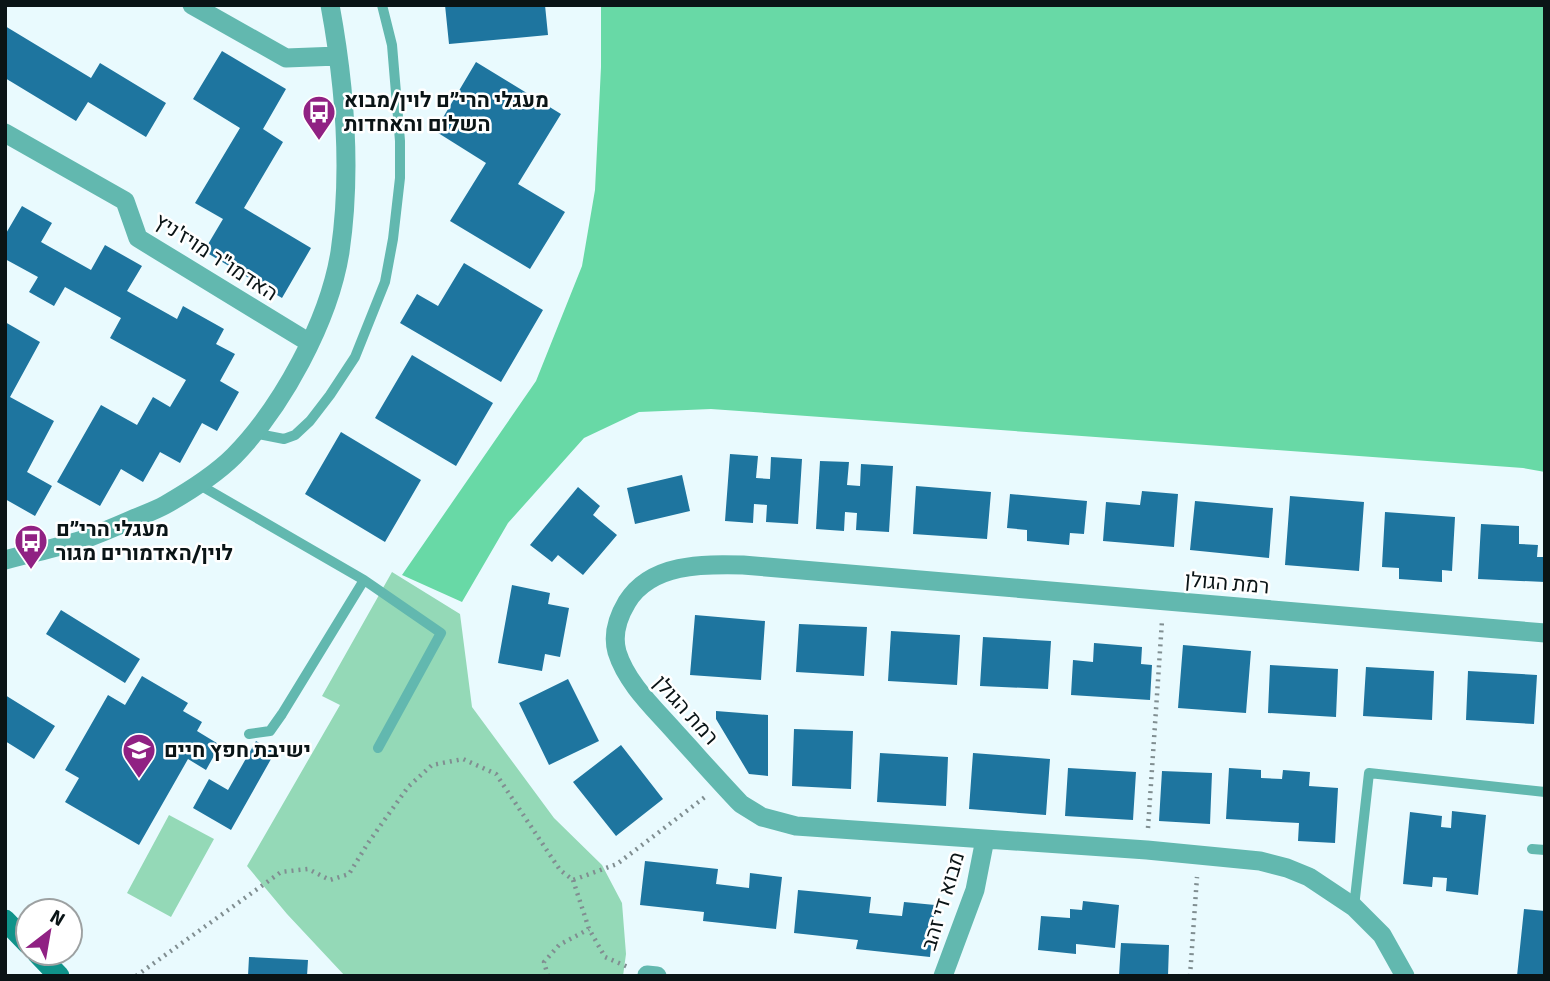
<svg xmlns="http://www.w3.org/2000/svg" width="1550" height="981" viewBox="0 0 1550 981" font-family="Signika,Heebo,sans-serif">
<style>
.green{fill:#94d9b7}
.forest{fill:#68d9a6}
.building{fill:#1e759f}
.lines{fill:none;stroke-linecap:round;stroke-linejoin:round}
.path{stroke:#808e91;stroke-width:4.5;stroke-dasharray:2 5;stroke-linecap:butt}
.lane{stroke:#62b8af;stroke-width:10}
.street{stroke:#62b8af;stroke-width:19}
.secondary{stroke:#10938a;stroke-width:21}
.labels{text-anchor:middle;dominant-baseline:central;stroke-width:5;stroke-linejoin:round;paint-order:stroke}
.poi-label{font-size:21px;font-weight:bold;fill:#0a1416;stroke:#fff;text-anchor:start}
.street-label{font-size:21px;fill:#0a1416;stroke:#fff}
</style>
<rect width="100%" height="100%" fill="#e9fafe"/>
<path class="green" d="M392 572 460 614 472 707 554 818 602 865 622 903 626 954 623 976H345L287 914 247 866 340 705 322 696Z
M169 815 214 839 171 917 127 893Z"/>
<path class="forest" d="M601 5H1545V472L1523 468 711 409 639 412 584 438 508 523 462 602 402 575 536 381 582 266 595 190 601 67Z"/>
<path class="building" d="M445 5H545L548 35 449 44Z
M5 26 91 78 100 63 166 103 146 137 88 102 76 121 5 78Z
M222 51 286 89 263 129 283 142 244 208 311 248 282 298 204 251 223 219 195 203 240 128 193 99Z
M476 62 561 114 518 184 565 212 530 269 450 221 486 163 435 131Z
M22 206 52 223 41 242 91 270 105 245 142 266 127 291 177 319 183 306 224 329 216 344 235 354 220 381 239 392 217 431 202 423 180 463 160 452 143 482 121 469 100 506 57 482 101 405 137 425 153 397 170 407 186 380 110 338 121 318 65 287 54 306 29 292 38 277 5 259V235Z
M464 263 543 310 501 382 400 323 417 294 438 306Z
M5 322 40 342 10 397 54 421 27 472 52 486 35 516 5 499Z
M412 355 493 403 456 466 375 418Z
M341 432 421 480 385 542 305 494Z
M730 454 758 456 756 478 770 479 771 457 802 459 798 524 766 522 767 505 754 504 753 523 725 521Z
M820 461 849 462 847 485 860 486 861 464 893 466 889 532 856 530 857 513 845 512 844 531 816 529Z
M682 475 690 511 635 524 627 488Z
M916 486 991 492 987 539 913 534Z
M578 487 600 506 593 515 617 535 583 575 558 555 552 562 530 545Z
M1142 491 1178 494 1174 547 1103 541 1106 502 1140 505Z
M1010 494 1087 501 1084 534 1070 533 1069 545 1027 541V530L1007 528Z
M1290 496 1364 502 1359 571 1285 565Z
M1195 501 1273 508 1269 558 1190 550Z
M1385 512 1455 517 1452 571 1442 570V582L1399 579V568L1382 567Z
M1481 524 1519 526V544L1538 545 1537 557H1545V582L1478 579Z
M512 585 550 593 548 604 569 608 560 657 545 654 542 671 498 663Z
M61 610 140 659 125 683 46 634Z
M695 615 765 621 761 680 690 675Z
M799 624 867 627 864 676 796 672Z
M891 631 960 635 957 685 888 681Z
M983 637 1051 641 1048 689 980 686Z
M1094 643 1142 647 1141 664 1152 665 1150 700 1071 695 1073 660 1093 662Z
M1183 645 1251 651 1246 713 1178 708Z
M1270 665 1338 669 1336 717 1268 713Z
M1366 667 1434 671 1432 720 1363 716Z
M1468 671 1537 675 1534 724 1466 720Z
M142 676 188 703 183 711 202 722 197 731 220 745 206 770 188 759 139 845 65 802 79 778 65 770 108 695 125 705Z
M568 679 599 741 549 765 519 703Z
M5 695 55 726 34 759 5 741Z
M716 711 768 715V776L749 774 716 719Z
M794 729 853 731 851 789 792 786Z
M256 741 275 752 231 830 193 808 209 779 228 790Z
M621 745 663 799 616 836 573 782Z
M880 753 948 757 946 806 877 802Z
M973 753 1050 759 1046 815 969 809Z
M1068 768 1136 772 1133 820 1065 816Z
M1229 768 1261 770V778L1282 779 1283 770 1310 772 1309 786 1338 788 1335 843 1298 841 1299 823 1226 819Z
M1162 771 1212 773 1210 824 1159 821Z
M1452 811 1486 815 1478 895 1446 891 1447 878 1433 877 1432 887 1403 884 1410 812 1442 816 1441 827 1451 828Z
M645 861 718 869 716 884 749 888 750 873 782 877 776 929 703 921 704 912 640 905Z
M798 890 871 897 869 913 902 916 904 902 935 905 930 957 856 949 858 940 794 933Z
M1083 901 1119 905 1115 948 1076 944V954L1038 950 1041 916 1070 918V909L1082 910Z
M1524 909 1545 911V976H1517Z
M1121 943 1169 945 1168 976H1119Z
M249 957 308 960 307 976H248Z"/>
<g class="lines">
<path class="path" d="M1148 828 1162 621
M573 880 589 929 605 957 628 967
M136 976 281 872 308 869 330 880 349 874 368 843 408 787 432 765 463 759 496 774 560 870 573 880 617 864 705 797
M548 976 544 962 559 945 589 929
M1190 976 1197 877"/>
<path class="lane" d="M253 433 284 439 295 435 310 421 330 395 355 357 385 282 393 239 400 178V141L392 45 382 5
M198 484 364 580 282 714 270 731 249 734
M364 580 441 633 378 748
M1532 849 1545 850
M1354 907 1369 773 1545 792"/>
<path class="street" d="M192 5 286 58 338 56
M5 133 125 201 138 238 310 343
M5 560C31 553 57 548 82 540 98 534 115 527 131 520 142 515 154 511 165 505 186 493 217 473 234 456 282 407 329 321 340 252 352 170 345 86 330 5
M647 975 657 976
M943 976 975 890 985 839
M1405 976 1382 935 1354 907 1309 877 1287 868 1260 861 1147 850 796 826 762 817 741 804C719 781 698 757 676 733 655 709 627 684 617 652 612 634 618 617 627 602 651 563 703 564 743 565L1545 633"/>
<path class="secondary" d="M5 920 28 944
M37 953 59 976"/>
</g>
<defs>
<symbol id="bus-pin" viewBox="-11 -11 22 30"><path d="M0 17L-7.5 6A9.5 9.5 0 1 1 7.5 6Z" fill="#902183" stroke="#fff"/><path d="M-5-6H5V4H4V6H2V4H-2V6H-4V4H-5ZM-3.5-4V0h7V-4ZM-3.5 1.2v1.5H-2V1.2ZM2 1.2v1.5H3.5V1.2Z" fill="#fff"/></symbol>
<symbol id="school-pin" viewBox="-11 -11 22 30"><path d="M0 17L-7.5 6A9.5 9.5 0 1 1 7.5 6Z" fill="#902183" stroke="#fff"/><path d="M0-5L7-2L0 1L-7-2ZM-4 1L0 2.5L4 1V4Q0 6-4 4Z" fill="#fff"/></symbol>
</defs>
<g fill-rule="evenodd">
<use href="#bus-pin" x="300" y="93" width="38" height="52"/>
<use href="#bus-pin" x="12" y="522" width="38" height="52"/>
<use href="#school-pin" x="120" y="731" width="38" height="52"/>
</g>
<g class="labels">
<g class="poi-label">
<text x="344" y="100">מעגלי הרי״ם לוין/מבוא<tspan x="344" dy="24">השלום והאחדות</tspan></text>
<text x="56" y="529">מעגלי הרי״ם<tspan x="56" dy="24">לוין/האדמורים מגור</tspan></text>
<text x="164" y="750">ישיבת חפץ חיים</text>
</g>
<g class="street-label">
<text transform="translate(216 257) rotate(33)">האדמו"ר מויז'ניץ</text>
<text transform="translate(1227 583) rotate(5)">רמת הגולן</text>
<text transform="translate(686 710) rotate(48)">רמת הגולן</text>
<text transform="translate(943 901) rotate(-73)">מבוא די זהב</text>
</g>
</g>
<rect width="1550" height="981" fill="none" stroke="#0a1416" stroke-width="14"/>
<g transform="translate(49 932) rotate(31)"><circle r="33" fill="#ffffff" stroke="#9da1a2" stroke-width="2"/>
<path d="M0-5L12 26L0 18L-12 26Z" fill="#902183"/>
<text y="-10" font-size="19" font-weight="bold" text-anchor="middle" fill="#0a1416">N</text>
</g>
</svg>
